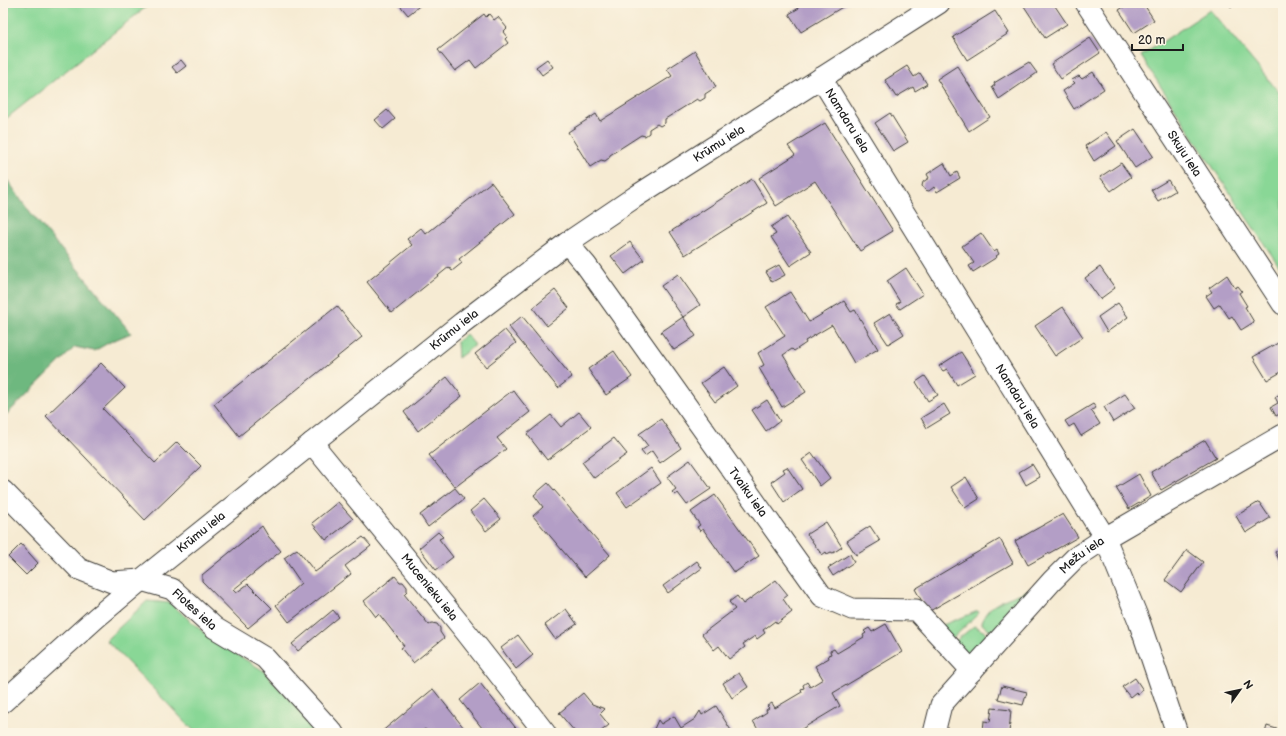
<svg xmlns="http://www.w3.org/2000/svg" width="1286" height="736" viewBox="0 0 1286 736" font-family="'Balsamiq Sans',sans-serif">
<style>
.green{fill:#89d796;stroke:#527a59}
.forest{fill:#6eb87f;stroke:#456a4e}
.building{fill:#b39ec6}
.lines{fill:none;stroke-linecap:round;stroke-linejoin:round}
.minor-casing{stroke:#3d3b37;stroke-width:23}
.minor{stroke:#fff;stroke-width:21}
.labels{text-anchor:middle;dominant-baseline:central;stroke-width:3;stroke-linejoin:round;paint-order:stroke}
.street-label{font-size:12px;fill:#1c1c1c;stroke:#fcf5e5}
</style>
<rect width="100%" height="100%" fill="#fcf5e5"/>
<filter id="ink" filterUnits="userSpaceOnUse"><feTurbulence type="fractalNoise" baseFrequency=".025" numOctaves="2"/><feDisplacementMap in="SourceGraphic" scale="8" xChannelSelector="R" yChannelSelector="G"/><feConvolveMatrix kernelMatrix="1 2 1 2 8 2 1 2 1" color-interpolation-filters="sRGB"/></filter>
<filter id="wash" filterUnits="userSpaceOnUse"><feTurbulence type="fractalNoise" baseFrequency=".012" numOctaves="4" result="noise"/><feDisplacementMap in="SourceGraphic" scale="16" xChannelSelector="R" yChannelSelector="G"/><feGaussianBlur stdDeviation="0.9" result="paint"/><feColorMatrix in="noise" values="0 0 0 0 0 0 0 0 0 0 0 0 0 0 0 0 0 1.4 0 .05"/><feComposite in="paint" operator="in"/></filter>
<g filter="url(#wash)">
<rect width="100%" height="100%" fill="#f6ebd3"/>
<path class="green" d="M3 3H151L3 121Z
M1210 10 1283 97V272L1212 166 1141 56Z
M466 334 475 345 458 358 457 342Z
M1029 590 992 633 982 624C984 603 1013 597 1029 590Z
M147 601 170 603 210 638 264 671 320 733H196L106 640Z
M978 611 979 613 950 641 938 627Z
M974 626 985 632 988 637 968 659 953 643Z"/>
<path class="forest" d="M3 174 31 213 131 333 110 342 94 351 75 347 3 418Z"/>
<g id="blocks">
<path class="building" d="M398 3H423L408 15Z
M795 3H849L801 32 789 14 799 8Z
M1022 3H1053L1067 24 1045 38Z
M1130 3H1143L1154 20 1134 33 1119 10Z
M1228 3H1237L1231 7Z
M995 11 1009 33 967 60 953 37Z
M484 14 486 17 489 14 494 20 498 17 507 28 503 32 507 37 505 39 508 43 476 68 470 60 455 71 438 50Z
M1090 38 1100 53 1061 79 1051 64Z
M695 51 716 87 705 94V98L700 101 697 99 665 119V123L660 126 657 124 649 129V133L645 136 641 135 610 155 609 158 605 161 601 160 590 167 568 132 596 114 600 121 672 76 667 69Z
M547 59 553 67 542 75 536 67Z
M181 60 186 66 177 73 172 67Z
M1029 62 1037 73 999 99 992 87 995 85 994 83Z
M907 66 914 77 920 73 927 84 915 91 913 87 896 97 885 80Z
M957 66 990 117 969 131 937 79Z
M1093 72 1104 89 1074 109 1063 91 1075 83 1072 80 1079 76 1082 79Z
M387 110 395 119 383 129 375 120Z
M890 113 908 142 893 151 875 123Z
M825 123 893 231 860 251 815 181 776 206 759 178 795 155 788 146Z
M1135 129 1153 156 1135 168 1117 141Z
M1106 132 1116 146 1094 161 1085 146Z
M944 163 951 176 957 172 960 178 937 192 934 187 929 191 925 190 922 186 923 182 929 178 927 174Z
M1121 163 1131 177 1111 191 1100 177Z
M752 179 767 203 685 255 670 232Z
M1168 180 1175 191 1158 201 1151 190Z
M491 182 515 214 459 259 462 263 452 271 449 267 392 313 367 282 412 245 407 239 421 228 426 234Z
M787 217 811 252 790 266 771 237 776 234 771 227Z
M981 233 994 252 997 250 999 254 996 256 997 257 973 272 969 266 974 263 962 246Z
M630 242 644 260 625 274 611 256Z
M779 265 785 275 772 282 766 272Z
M1100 267 1115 288 1100 299 1085 278Z
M906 268 923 294 900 309 896 304 900 302 887 281Z
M678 274 700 305 683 317 661 286Z
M1227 275 1235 288 1238 286 1242 291 1239 293 1247 306 1245 307 1254 322 1241 330 1232 316 1229 318 1220 304 1214 308 1206 296 1212 292 1209 288Z
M555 290 569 308 547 326 533 308Z
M790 292 809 322 844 301 851 312 855 310 878 349 854 363 832 325 805 341 806 343 794 351 792 349 783 355 806 392 782 407 759 368 764 365 758 353 785 336 766 307Z
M1118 303 1128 317 1107 332 1098 317Z
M337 306 362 337 239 436 214 404Z
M1063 307 1083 337 1055 356 1035 326Z
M890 313 904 334 888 344 874 323Z
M522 316 572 377 558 388 509 327Z
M683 317 696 336 674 350 661 332Z
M505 330 516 343 486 367 475 354Z
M1278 343 1283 352V371L1267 380 1253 357Z
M614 351 632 377 606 395 588 369Z
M961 352 975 374 957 385 947 369 943 371 939 366Z
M101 363 125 388 103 409 155 463 177 442 201 466 145 520 46 416Z
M724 367 737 386 715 402 701 383Z
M925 376 938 395 928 401 916 382Z
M447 377 462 396 418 431 404 412Z
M513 390 530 412 497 438 506 449 455 487 429 455Z
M1283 392V412L1276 416 1271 407 1278 403 1275 397Z
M1125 394 1135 408 1113 422 1104 407Z
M767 400 780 421 766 431 752 410Z
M944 404 950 414 927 428 921 418Z
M1093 404 1096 408 1091 410 1100 424 1081 436 1074 424 1069 427 1065 421Z
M579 412 591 427 547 460 527 434 551 415 561 427Z
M661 419 681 448 660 463 652 451 645 456 641 451 648 446 639 434Z
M614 438 627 454 594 478 582 462Z
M1205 440 1216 458 1161 490 1151 472Z
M812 453 830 478 820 486 802 460Z
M690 460 711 489 687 505 678 493 675 495 672 492 676 489 667 477Z
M1032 464 1040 477 1026 485 1019 472Z
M787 467 802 489 784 502 771 482 785 472 783 469Z
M651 468 661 483 627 507 617 493Z
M1139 474 1151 496 1129 509 1116 488Z
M966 477 979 499 965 508 951 487Z
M548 483 610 555 585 577 533 516 543 507 534 495Z
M455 488 464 499 428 527 420 515Z
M715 495 759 556 734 573 703 529 700 531 697 527 700 525 691 512Z
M484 499 501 519 486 531 470 511Z
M338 502 353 519 326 540 312 523Z
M1259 502 1270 518 1246 533 1236 516Z
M1063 514 1078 537 1028 565 1015 541Z
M826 522 842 547 833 553 831 552 827 554 826 552 822 555 807 534Z
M262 526 268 536 281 551 233 590 236 593 248 584 272 608 248 628 202 581V575Z
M870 526 880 541 856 555 847 541Z
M438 532 443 537 439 539 453 557 436 570 419 548Z
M363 537 371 546 345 566 351 574 289 622 276 605 301 583 284 558 297 549 315 572Z
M1000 539 1013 563 928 612 915 589Z
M21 544 38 563 26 575 8 557Z
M1283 547V567L1275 552Z
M1187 550 1203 562 1181 592 1165 580Z
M850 554 854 562 833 576 828 568Z
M697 561 702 568 668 593 663 586Z
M395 576 400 582H403L407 587V591L404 594 429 625 432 623 437 624 440 628V632L444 638 413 663 401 648 404 646 379 614 376 617 364 601Z
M776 580 788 595 783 599 792 612 777 624 775 621 763 630 765 633 757 639 755 636 743 644 745 647 729 659 719 646 714 650 702 634 735 609 729 602 737 596 743 604Z
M566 609 577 624 555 639 545 625Z
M333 610 339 617 298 651 292 644Z
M886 624 902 652 833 693 840 706 795 733H760L753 721 767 712 766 710 769 708 767 706 772 703 775 708 802 692 801 689 804 688 803 685 807 682 810 687 823 679 815 666 829 658 828 655 831 654 830 651 834 649 837 653 864 637 863 635 866 633 864 631 869 628 872 632Z
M518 635 533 655 516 669 501 648Z
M739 673 748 687 732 698 723 683Z
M1135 678 1143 690 1138 694 1136 692 1130 697 1122 687Z
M480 683 519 732 518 733H486L460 700Z
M1002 686 1027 692 1023 705 998 699Z
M433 689 468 733H429L425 729 420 733H380Z
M583 693 592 704 605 709 600 714 609 725 600 732 601 733H576L559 713Z
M716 706 732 732 731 733H647L654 729 658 720 661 724 674 716 681 728 695 719 700 711 702 715Z
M992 708 1011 710 1009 733H989V731H983L984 721 990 722Z
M1267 726 1283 731V733H1265Z"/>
</g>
</g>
<g filter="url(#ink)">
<use href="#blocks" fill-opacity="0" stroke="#3d3b37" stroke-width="1"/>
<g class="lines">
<defs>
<g id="minor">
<path id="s1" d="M1086 3 1283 304"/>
<path id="s2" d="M821 78 1105 538 1139 621 1177 733"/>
<path id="s3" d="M567 243 586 265 822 596 852 609 916 610 972 671"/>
<path id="s4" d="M312 443 466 632 545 733"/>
<path id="s5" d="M3 491 79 569 112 582 141 580 172 589 215 628 265 658 333 733"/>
<path id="s6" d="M3 702 96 618 141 580 462 323 567 243 635 197 939 3"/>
<path id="s7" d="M934 733 941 705 1052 581 1075 558 1105 538 1283 435"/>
</g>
</defs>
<use href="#minor" class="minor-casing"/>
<use href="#minor" class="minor"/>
</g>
</g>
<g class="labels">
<g class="street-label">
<text stroke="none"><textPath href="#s2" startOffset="50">Namdaru iela</textPath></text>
<text stroke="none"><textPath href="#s6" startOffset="909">Krūmu iela</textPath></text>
<text stroke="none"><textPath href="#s1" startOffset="180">Skuju iela</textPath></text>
<text stroke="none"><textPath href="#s6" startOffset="585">Krūmu iela</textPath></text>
<text stroke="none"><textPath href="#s2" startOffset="374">Namdaru iela</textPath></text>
<text stroke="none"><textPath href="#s3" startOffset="308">Tvaiku iela</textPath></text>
<text stroke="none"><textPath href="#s6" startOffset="261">Krūmu iela</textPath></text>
<text stroke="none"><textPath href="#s7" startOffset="235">Mežu iela</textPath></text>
<text stroke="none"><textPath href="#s4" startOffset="186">Mucenieku iela</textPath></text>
<text stroke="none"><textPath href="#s5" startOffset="236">Flotes iela</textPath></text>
</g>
</g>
<rect width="1286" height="736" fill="none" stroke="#fcf5e5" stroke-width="16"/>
<g transform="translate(1240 690) rotate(57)" stroke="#fcf5e5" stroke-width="3" paint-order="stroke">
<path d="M0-3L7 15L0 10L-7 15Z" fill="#1c1c1c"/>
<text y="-6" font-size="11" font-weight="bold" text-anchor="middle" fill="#1c1c1c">N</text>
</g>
<path d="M1132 44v6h51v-6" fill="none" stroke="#1c1c1c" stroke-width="2"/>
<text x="1138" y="44" font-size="12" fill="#1c1c1c" stroke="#fcf5e5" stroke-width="3" paint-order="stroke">20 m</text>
</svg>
